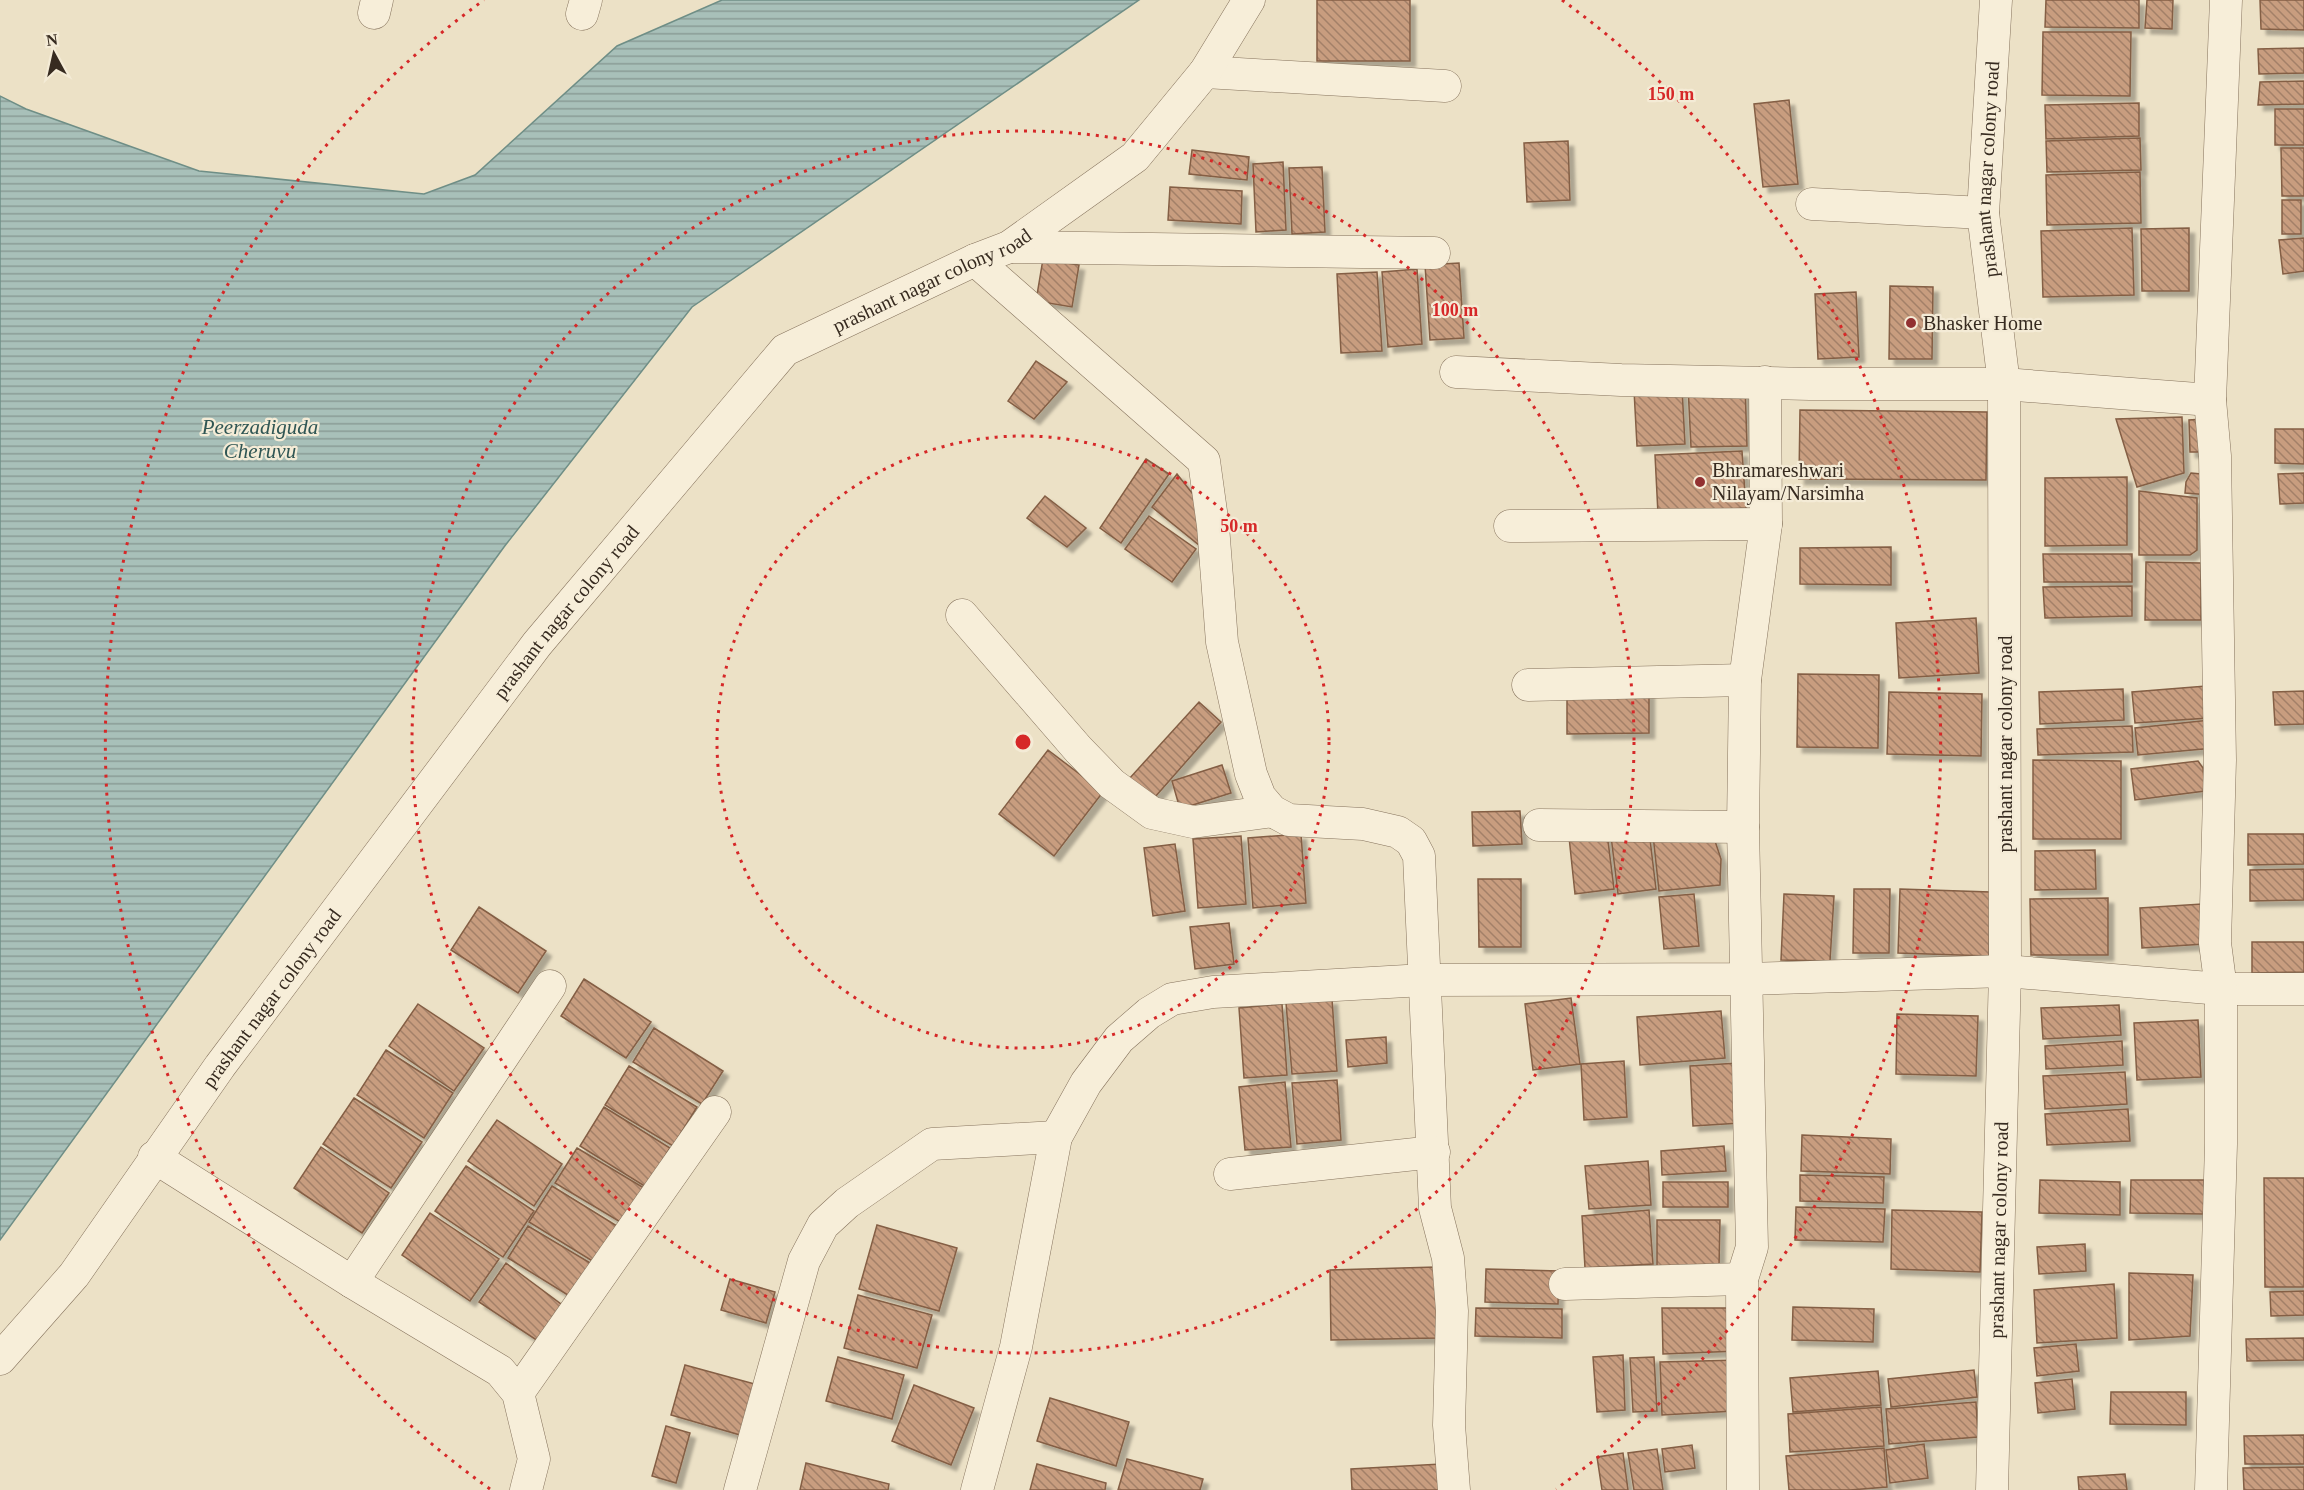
<svg xmlns="http://www.w3.org/2000/svg" width="2304" height="1490" viewBox="0 0 2304 1490" font-family="'Times New Roman',serif">
<style>
.water{fill:url(#water-rules);stroke:#6f8e86;stroke-width:1.5}
.building{fill:url(#building-back-hatch);stroke:#845e44;stroke-width:1.5;filter:url(#shadow)}
.lines{fill:none;stroke-linecap:round;stroke-linejoin:round}
.minor-casing{stroke:#86735d;stroke-width:33}
.minor{stroke:#f7eed9;stroke-width:32}
.ring{fill:none;stroke:#d62828;stroke-width:3;stroke-dasharray:3 6}
.poi-dot{fill:#923131;stroke:#f4ebd6;stroke-width:2}
.labels{text-anchor:middle;dominant-baseline:central;stroke-width:4.5;stroke-linejoin:round;paint-order:stroke}
.street-label{font-size:20px;fill:#372b20;stroke:#f4ebd6}
.poi-label{font-size:20px;fill:#372b20;stroke:#f4ebd6;text-anchor:start}
.water-label{font-size:21px;font-style:italic;fill:#305654;stroke:#f4ebd6}
.centre{fill:#d62828;stroke:#f4ebd6;stroke-width:3}
.ring-label{font-size:18px;text-anchor:middle;font-weight:bold;fill:#d62828;stroke:#f4ebd6;stroke-width:4.5;stroke-linejoin:round;paint-order:stroke}
</style>
<defs>
<pattern id="water-rules" width="6" height="5" patternUnits="userSpaceOnUse" patternTransform="scale(1.5)"><rect width="6" height="5" fill="#a8c0b9"/><path d="M0 2.5h6" fill="none" stroke="#8a9c96"/></pattern>
<pattern id="building-back-hatch" width="6" height="6" patternUnits="userSpaceOnUse" patternTransform="scale(1.5)"><rect width="6" height="6" fill="#c89d7f"/><path d="M-1 5l2 2M0 0l6 6M5-1l2 2" fill="none" stroke="#a38068"/></pattern>
<filter id="shadow"><feDropShadow dx="5.5" dy="5.5" stdDeviation="1.5" flood-color="#0004"/></filter>
</defs>
<rect width="100%" height="100%" fill="#ece1c6"/>
<path class="water" d="M722 0H1139L692 307 504 547 0 1240V96L26 109 199 171 424 194 475 175 617 46Z"/>
<path class="building" d="M1317 0H1410V61H1317Z
M2046 0H2139V28L2045 27Z
M2147 0H2173L2172 29 2145 28Z
M2260 0H2304V30L2261 29Z
M2043 32H2131L2130 96 2042 95Z
M2304 48V73L2259 74 2258 49Z
M2304 81V104L2258 105 2260 82Z
M1789 100 1798 184 1763 187 1754 104Z
M2139 103V136L2046 139 2045 105Z
M2275 109H2304V145H2275Z
M2140 138 2141 170 2047 172 2046 141Z
M1568 141 1570 200 1527 202 1524 143Z
M2281 148H2304V196H2282Z
M1192 150 1249 157 1247 180 1189 174Z
M1283 162 1286 230 1256 232 1253 164Z
M1322 167 1325 232 1292 234 1289 168Z
M2140 172 2141 223 2047 225 2046 175Z
M1170 187 1242 191 1241 224 1168 220Z
M2282 200H2301V234H2282Z
M2132 228 2134 295 2043 297 2041 231Z
M2189 228V291H2142L2141 229Z
M2304 238V271L2283 274 2279 240Z
M1043 259 1079 265 1072 307 1036 301Z
M1459 263 1464 338 1430 340 1425 265Z
M1417 269 1422 344 1388 347 1382 272Z
M1377 272 1382 351 1341 353 1337 274Z
M1890 286 1933 287 1932 359H1889Z
M1856 292 1859 357 1818 359 1815 294Z
M1036 361 1067 382 1034 419 1008 401Z
M1745 384 1747 446 1691 447 1688 386Z
M1682 388 1685 444 1637 446 1634 390Z
M1800 410 1987 412 1986 480 1799 479Z
M2182 417 2184 473 2137 487 2116 419Z
M2203 419 2204 452H2190L2189 420Z
M2275 429H2304V464L2275 463Z
M1742 451 1746 508 1658 514 1655 455Z
M1146 459 1169 474 1121 543 1100 528Z
M2191 473 2201 474 2210 495 2185 493 2186 482Z
M2304 473V503L2280 504 2278 474Z
M1177 474 1196 498 1199 545 1152 507Z
M2127 477V545L2045 546V478Z
M2139 491 2197 498V550L2190 555H2139Z
M1045 496 1086 528 1067 547 1027 518Z
M1149 516 1196 549 1172 582 1125 549Z
M1891 547V585L1800 584V548Z
M2043 554H2132V582H2044Z
M2146 562 2201 563V620H2145Z
M2132 586V616L2045 618 2043 587Z
M1976 618 1979 673 1899 678 1896 623Z
M1798 674 1879 675 1878 748 1797 747Z
M2206 686 2209 718 2135 723 2132 692Z
M2123 689 2124 720 2040 724 2039 692Z
M2304 691V724L2275 725 2273 692Z
M1649 692V733L1567 734V693Z
M1889 692 1982 694 1981 756 1887 754Z
M1199 702 1221 722 1155 797 1128 780Z
M2210 720 2214 748 2138 755 2135 728Z
M2132 726 2133 752 2038 755 2037 729Z
M1048 750 1103 792 1054 856 999 814Z
M2033 760 2121 761V839H2033Z
M2198 761 2203 768 2205 791 2135 800 2131 769Z
M1222 765 1231 793 1180 809 1172 781Z
M1520 811 1522 844 1473 846 1472 812Z
M1649 831 1656 889 1618 894 1611 836Z
M1607 833 1614 889 1575 894 1569 837Z
M1301 834 1306 903 1253 908 1248 838Z
M2248 834H2304V864L2248 865Z
M1653 835 1714 838 1721 859 1720 885 1659 891Z
M1241 836 1246 904 1198 908 1193 839Z
M1175 844 1185 911 1153 916 1144 848Z
M2095 850 2096 889 2035 890V851Z
M2304 869V900L2250 901V870Z
M1478 879H1521V947H1479Z
M1854 889H1890L1889 953H1853Z
M1900 889 1990 892 1989 956 1898 953Z
M1694 894 1699 946 1664 949 1659 897Z
M1784 894 1834 896 1830 961 1781 960Z
M2108 898V955H2031L2030 899Z
M2202 904 2205 944 2142 948 2140 908Z
M479 907 546 951 518 993 451 950Z
M1229 923 1234 964 1195 969 1190 927Z
M2252 942H2304V972L2252 973Z
M584 979 651 1022 626 1058 561 1016Z
M1571 998 1580 1064 1533 1070 1525 1004Z
M1332 999 1337 1071 1292 1074 1286 1003Z
M418 1004 484 1048 454 1091 389 1046Z
M1282 1004 1287 1075 1244 1078 1239 1008Z
M2119 1005 2121 1035 2043 1039 2041 1008Z
M1721 1011 1725 1058 1640 1065 1637 1017Z
M1897 1014 1978 1016 1976 1076 1896 1074Z
M2198 1020 2201 1077 2137 1080 2134 1023Z
M654 1028 723 1071 702 1104 633 1062Z
M1386 1037 1387 1063 1348 1067 1346 1040Z
M2122 1041 2123 1065 2046 1069 2045 1046Z
M386 1050 453 1093 424 1138 357 1095Z
M1624 1061 1627 1117 1584 1120 1581 1064Z
M1738 1063 1741 1123 1693 1126 1690 1066Z
M629 1066 697 1107 673 1146 605 1105Z
M2125 1072 2127 1104 2045 1109 2043 1076Z
M1337 1080 1341 1140 1297 1144 1292 1083Z
M1285 1082 1291 1147 1245 1150 1239 1087Z
M354 1098 422 1142 391 1188 323 1144Z
M604 1107 670 1148 646 1187 580 1146Z
M2128 1109 2130 1141 2047 1145 2045 1114Z
M497 1120 562 1164 534 1206 468 1161Z
M1802 1135 1891 1139 1890 1174 1801 1171Z
M1724 1146 1726 1171 1662 1175 1661 1151Z
M321 1147 389 1193 362 1233 294 1188Z
M577 1148 644 1188 622 1223 555 1183Z
M1648 1161 1651 1205 1589 1209 1585 1166Z
M466 1166 534 1211 503 1257 435 1211Z
M1800 1175 1884 1177 1883 1203 1800 1201Z
M2264 1178H2304V1287H2265Z
M2040 1180 2120 1182V1215L2039 1213Z
M2131 1180H2204V1214L2130 1213Z
M1663 1182H1728V1207H1663Z
M552 1186 617 1226 594 1262 529 1222Z
M1796 1207 1885 1209 1883 1242 1795 1240Z
M1649 1210 1653 1264 1585 1268 1582 1216Z
M1892 1210 1982 1212 1980 1272 1891 1269Z
M430 1213 499 1259 470 1301 402 1255Z
M1657 1220H1720L1719 1267H1657Z
M877 1225 957 1248 939 1311 859 1289Z
M528 1226 592 1264 571 1297 508 1258Z
M2085 1244 2086 1271 2039 1274 2037 1247Z
M506 1263 569 1310 544 1345 479 1302Z
M1436 1267 1437 1338 1331 1340 1330 1270Z
M1486 1269 1559 1271 1558 1304 1485 1302Z
M2129 1273 2193 1275 2190 1336 2129 1340Z
M730 1279 775 1292 766 1323 721 1310Z
M2114 1284 2117 1338 2037 1343 2034 1290Z
M2304 1291V1315L2271 1316 2270 1292Z
M858 1295 932 1315 917 1368 844 1348Z
M1793 1307 1874 1309 1873 1342 1792 1340Z
M1476 1308 1562 1309V1338L1475 1336Z
M1662 1308H1737L1739 1351 1663 1354Z
M2304 1338V1360L2247 1361 2246 1339Z
M2076 1344 2079 1371 2037 1376 2034 1348Z
M1623 1355 1625 1410 1597 1412 1593 1357Z
M838 1357 904 1375 892 1419 826 1401Z
M1654 1357 1657 1411 1633 1412 1630 1358Z
M1739 1360 1735 1411 1662 1415 1660 1362Z
M685 1365 762 1386 747 1437 671 1415Z
M1974 1370 1977 1397 1891 1407 1888 1379Z
M1878 1371 1881 1405 1793 1412 1790 1378Z
M2072 1379 2075 1409 2038 1413 2035 1383Z
M914 1385 974 1408 951 1465 892 1441Z
M2111 1392H2186V1425L2110 1424Z
M1050 1398 1129 1422 1116 1466 1037 1441Z
M1976 1402 1978 1437 1889 1444 1886 1409Z
M1881 1407 1884 1446 1790 1452 1788 1414Z
M666 1426 690 1433 676 1483 652 1476Z
M2304 1435V1464H2245L2244 1436Z
M1924 1444 1928 1478 1890 1483 1886 1450Z
M1692 1445 1695 1468 1665 1472 1662 1449Z
M1884 1448 1887 1487 1850 1490H1789L1786 1456Z
M1657 1449 1663 1490H1634L1628 1453Z
M1623 1453 1628 1490H1602L1597 1457Z
M1127 1459 1203 1479 1200 1490H1118Z
M806 1463 889 1484 888 1490H800Z
M1037 1464 1106 1483 1105 1490H1030Z
M1441 1464 1443 1490H1352L1351 1469Z
M2304 1467V1490H2244L2243 1468Z
M2125 1474 2127 1490H2079L2078 1477Z"/>
<g class="lines">
<defs>
<g id="minor">
<path d="M374 13 377 0"/>
<path d="M582 14 586 0"/>
<path d="M1205 72 1445 86"/>
<path d="M1812 204 1983 213"/>
<path d="M1009 247 1434 253"/>
<path d="M975 260 1204 461 1213 526 1222 642 1251 774 1260 797 1272 811 1289 820 1363 824 1398 832 1411 841 1419 856 1435 1208 1448 1258 1452 1311 1449 1425 1454 1490"/>
<path d="M1456 372 1621 380 1810 384H2004L2210 400"/>
<path d="M1510 526 1766 524"/>
<path d="M962 615 1078 749 1112 784 1152 813 1193 822 1272 811"/>
<path d="M1528 685 1745 680"/>
<path d="M1539 825 1743 827"/>
<path d="M154 1157 352 1282 500 1371 518 1393 534 1459 526 1490"/>
<path d="M1230 1174 1434 1152"/>
<path d="M352 1282 550 986"/>
<path d="M1565 1284 1742 1279"/>
<path id="s1" d="M0 1359 74 1275 220 1066 537 644 785 350 975 260 1009 247 1135 157 1205 72 1249 0"/>
<path d="M518 1393 715 1112"/>
<path d="M740 1490 804 1261 823 1225 847 1203 932 1144 1056 1137"/>
<path d="M977 1490 1016 1347 1056 1137 1086 1083 1119 1039 1149 1013 1172 999 1213 992 1424 980 1747 979 2005 971 2221 989H2304"/>
<path d="M1743 1490 1742 1279 1752 1247 1743 827 1745 680 1766 524 1765 382"/>
<path id="s2" d="M1992 1490 2005 971 2004 384 1983 213 1996 0"/>
<path d="M2211 1490 2221 1144V989L2215 943 2220 760 2215 456 2210 400 2226 0"/>
</g>
</defs>
<use href="#minor" class="minor-casing"/>
<use href="#minor" class="minor"/>
</g>
<g class="ring">
<circle cx="1023" cy="742" r="306"/>
<circle cx="1023" cy="742" r="611"/>
<path d="M490 1489A917 917 0 0 1 484 0M1562 0A917 917 0 0 1 1556 1489"/>
</g>
<g class="poi-dot">
<circle cx="1911" cy="323" r="6"/>
<circle cx="1700" cy="482" r="6"/>
</g>
<g class="labels">
<g class="street-label">
<text stroke="none"><textPath href="#s2" startOffset="1322">prashant nagar colony road</textPath></text>
<text stroke="none"><textPath href="#s1" startOffset="1442">prashant nagar colony road</textPath></text>
<text stroke="none"><textPath href="#s1" startOffset="938">prashant nagar colony road</textPath></text>
<text transform="translate(2005 744) rotate(-90)">prashant nagar colony road</text>
<text stroke="none"><textPath href="#s1" startOffset="452">prashant nagar colony road</textPath></text>
<text stroke="none"><textPath href="#s2" startOffset="260">prashant nagar colony road</textPath></text>
</g>
<g class="poi-label">
<text x="1923" y="323">Bhasker Home</text>
<text x="1712" y="470">Bhramareshwari<tspan x="1712" dy="23">Nilayam/Narsimha</tspan></text>
</g>
<g class="water-label">
<text x="260" y="427">Peerzadiguda<tspan x="260" dy="24">Cheruvu</tspan></text>
</g>
</g>
<circle cx="1023" cy="742" r="9" class="centre"/>
<g class="ring-label">
<text x="1671" y="100">150 m</text>
<text x="1455" y="316">100 m</text>
<text x="1239" y="532">50 m</text>
</g>
<g transform="translate(54 54) rotate(352)" stroke="#f4ebd6" stroke-width="4.5" paint-order="stroke">
<path d="M0-4.5L10 22L0 15L-10 22Z" fill="#372b20"/>
<text y="-9" font-size="16" font-weight="bold" text-anchor="middle" fill="#372b20">N</text>
</g>
</svg>
